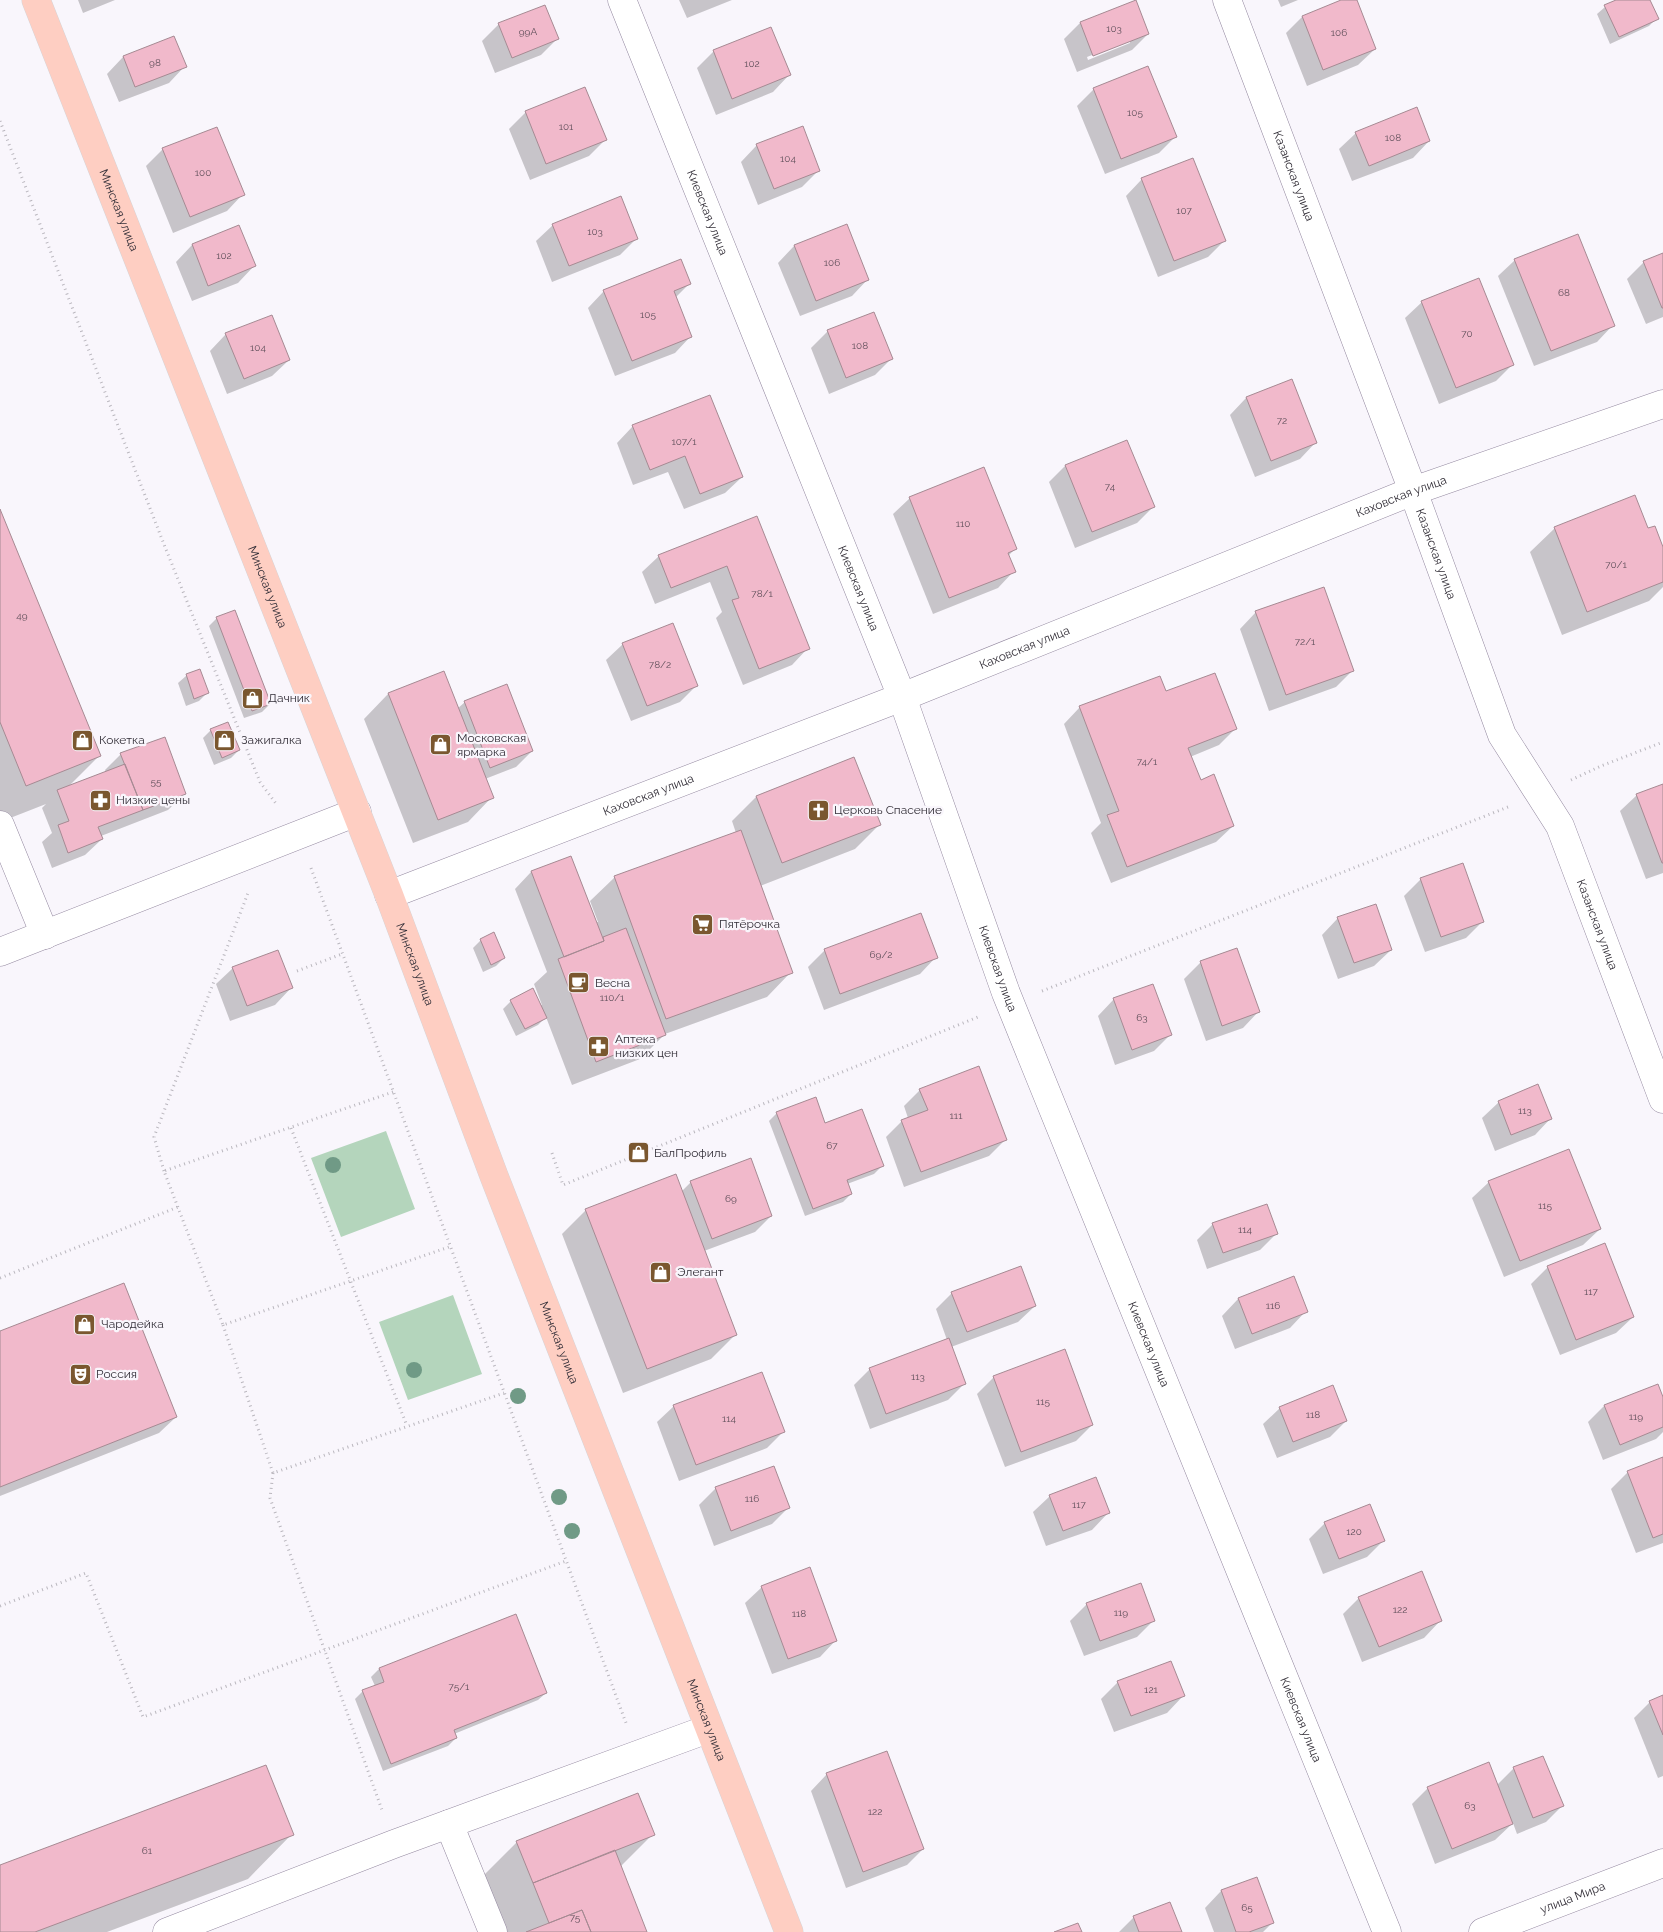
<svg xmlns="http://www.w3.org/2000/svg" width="1663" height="1932" viewBox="0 0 1663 1932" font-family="Raleway,sans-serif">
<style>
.green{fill:#b4d5bc}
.shadow{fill:#0003;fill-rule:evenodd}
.building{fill:#f1b9cb;stroke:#a68a93}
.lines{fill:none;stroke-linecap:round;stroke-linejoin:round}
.minor-casing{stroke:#9489a0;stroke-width:29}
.major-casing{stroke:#d6d5d7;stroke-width:29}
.path{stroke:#bab7be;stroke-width:3;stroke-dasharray:1 4;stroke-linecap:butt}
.minor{stroke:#fff;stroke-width:28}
.major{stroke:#fecec2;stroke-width:28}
.tree{fill:#709a86}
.labels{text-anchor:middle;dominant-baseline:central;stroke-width:4.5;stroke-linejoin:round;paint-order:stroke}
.number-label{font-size:10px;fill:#62515c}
.street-label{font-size:12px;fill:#322e37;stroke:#f9f6fc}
.poi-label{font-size:12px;fill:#322e37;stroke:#f9f6fc;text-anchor:start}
</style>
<rect width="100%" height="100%" fill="#f9f6fc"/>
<path class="green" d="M386 1131 415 1209 341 1237 311 1158Z
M453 1295 482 1374 408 1400 379 1322Z"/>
<path class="shadow" d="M78 0H115L83 13Z
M679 0H732L687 18Z
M1278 0H1298L1281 7Z
M1344 0H1355L1375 49 1358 65 1307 86 1286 33 1302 17Z
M1620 0H1649L1657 18 1649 26 1610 44 1597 14 1605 7Z
M1135 2 1148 34 1132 50 1077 72 1064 39 1080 23ZM1130 40V43L1088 60 1087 57Z
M499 24 557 39 541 55 495 73 482 41Z
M174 38 185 66 169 83 119 102 107 74 123 57Z
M714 51 789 75 773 92 716 115 697 68Z
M1094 89 1175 137 1159 153 1105 174 1077 106Z
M526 112 605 140 589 156 530 180 509 129Z
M1356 133 1429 141 1413 158 1352 181 1339 149Z
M757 145 819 170 802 187 758 205 741 162Z
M163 149 243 194 227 211 173 233 146 166Z
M1142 179 1224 241 1208 257 1158 277 1126 196Z
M553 225 637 238 620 255 552 282 536 241Z
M847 225 868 279 852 296 800 316 778 263 794 246Z
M239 227 254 266 238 283 192 301 176 262 192 245Z
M1663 255V317L1646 324 1627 279 1644 262Z
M1515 260 1613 325 1597 342 1534 366 1498 276Z
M689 284 675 298 691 336 675 353 615 376 588 308 604 291Z
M1422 302 1512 365 1496 381 1439 404 1405 318Z
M828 331 891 359 875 375 829 394 811 348Z
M226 334 289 360 272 376 227 394 210 351Z
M1291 380 1316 442 1300 459 1255 477 1230 415 1246 398Z
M633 426 742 477 725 493 684 509 668 472 633 485 617 443Z
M1127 442 1153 507 1137 523 1075 548 1049 482 1065 466Z
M910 498 1015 549 1008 556 1014 571 998 588 933 614 893 514Z
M0 512 99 756 67 788 106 773 105 770 121 754 185 794 168 810 101 836 102 839 85 855 52 868 42 842 52 833 42 808 46 804 0 822Z
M756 518 808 648 792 665 743 685 716 618 722 612 710 582 655 604 642 572 659 556Z
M1555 528 1648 529 1663 550V587L1649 601 1562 635 1530 552Z
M1256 612 1352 671 1336 687 1269 711 1240 629Z
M217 618 270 704 262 712 244 718 209 626Z
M623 644 696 686 680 702 631 721 606 660Z
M199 671 207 693 199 701 186 706 178 683 186 676Z
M443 673 457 709 465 702 532 751 516 767 485 779 492 797 468 822 413 843 364 719 388 694Z
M1166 693 1235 729 1219 745 1190 757 1200 781 1233 826 1216 842 1111 883 1091 833 1101 823 1064 724 1080 707Z
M211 730 239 750 231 758 214 765 203 738Z
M1663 785V873L1646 879 1620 811 1637 795Z
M756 797 879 825 855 849 760 886 791 972 767 997 665 1034 640 1059 572 1085 546 1017 538 1025 516 1036 503 1009 511 1001 542 1005 534 984 547 972 515 889 531 872 571 857 596 922H598L590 901 615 877 736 833 732 821Z
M1421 879 1483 921 1466 938 1425 952 1404 896Z
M1338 918 1391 950 1374 966 1338 979 1322 935Z
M481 940 504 958 496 966 483 972 473 948Z
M825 950 936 957 920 974 824 1010 808 967Z
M1237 950 1259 1011 1243 1028 1206 1041 1184 979 1200 963Z
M233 968 291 988 275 1005 230 1021 216 984Z
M1114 999 1170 1035 1154 1051 1115 1065 1098 1016Z
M920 1090 1005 1140 989 1156 904 1187 886 1137 902 1121 908 1118 904 1106Z
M1499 1102 1551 1118 1535 1135 1495 1151 1482 1118Z
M777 1113 825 1124 882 1166 874 1174 847 1184 851 1194 843 1202 805 1216 769 1121Z
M691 1182 771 1216 755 1232 704 1251 736 1334 711 1359 623 1393 562 1234 586 1210 681 1192Z
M1489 1182 1600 1229 1583 1245 1504 1277 1472 1198Z
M1213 1224 1276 1234 1260 1250 1207 1269 1197 1240Z
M1548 1267 1633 1317 1616 1333 1560 1355 1531 1284Z
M1293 1278 1306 1311 1290 1328 1235 1349 1222 1316 1238 1299Z
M952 1293 1035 1306 1018 1322 951 1347 964 1384 948 1400 870 1429 854 1385 870 1369 947 1340 936 1309Z
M0 1333 176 1417 159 1433 0 1496Z
M994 1377 1092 1425 1076 1441 1005 1467 977 1394Z
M1663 1400V1432L1656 1439 1603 1460 1588 1422 1604 1406Z
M674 1406 783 1432 767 1448 679 1481 657 1422Z
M1280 1408 1346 1421 1330 1437 1277 1458 1263 1424Z
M1663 1459V1543L1636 1553 1611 1489 1627 1473Z
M773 1467 788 1508 772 1524 714 1546 699 1505 715 1489Z
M1050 1496 1108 1513 1092 1530 1046 1546 1033 1512Z
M1325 1523 1383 1541 1367 1557 1323 1574 1309 1539Z
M762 1587 836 1640 820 1657 772 1674 745 1603Z
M1359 1598 1440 1621 1424 1638 1362 1662 1343 1614Z
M1087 1604 1154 1620 1137 1637 1084 1656 1070 1621Z
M516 1616 546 1693 538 1700 454 1734 456 1738 448 1746 383 1771 355 1699 363 1691 375 1686 371 1677 379 1669Z
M1118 1682 1183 1696 1167 1713 1114 1732 1101 1699Z
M1663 1696V1776L1658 1778 1634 1718 1650 1702Z
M1514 1768 1562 1806 1546 1822 1517 1834 1513 1823 1495 1840 1435 1864 1412 1804 1428 1788 1497 1785Z
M827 1774 923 1849 907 1865 846 1888 811 1791Z
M292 1834 248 1879 107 1932H0V1866Z
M653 1834 620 1867 646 1932H490L473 1886 517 1842Z
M1256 1879 1272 1923 1263 1932H1214L1205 1908 1221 1891Z
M1134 1917 1180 1932H1119Z"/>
<path class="building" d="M1136 0 1149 34 1093 56 1080 22Z
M1341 0H1357L1376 49 1323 70 1302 16Z
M1616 0H1650L1659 19 1619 37 1604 5Z
M545 5 559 39 512 58 498 23Z
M771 27 791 75 732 99 713 50Z
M174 36 187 67 135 87 123 56Z
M1148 66 1177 137 1121 159 1093 88Z
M585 87 607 140 546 164 525 111Z
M1417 107 1430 141 1369 166 1355 132Z
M803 126 820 171 774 189 756 144Z
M217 127 245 195 190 217 162 148Z
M1193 158 1226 241 1174 261 1141 178Z
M621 196 638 239 569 266 552 224Z
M847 224 869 280 816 301 794 245Z
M239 225 256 266 208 286 192 244Z
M1578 234 1615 326 1551 351 1514 259Z
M1663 253V308H1662L1643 261Z
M681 259 691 284 674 291 692 337 632 361 603 290Z
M1479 278 1514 365 1456 388 1421 301Z
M874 312 893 359 846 378 827 330Z
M272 315 290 360 244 379 225 333Z
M1292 379 1317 443 1271 461 1246 397Z
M710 395 743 477 700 494 685 456 650 470 632 425Z
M1127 440 1155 507 1092 532 1065 465Z
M984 467 1017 549 1008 553 1016 572 949 598 909 497Z
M1635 495 1648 528 1655 526 1663 547V582L1587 612 1554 527Z
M0 509 101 756 26 786 0 722Z
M757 516 810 649 759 669 732 600 739 598 727 566 671 588 658 555Z
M1324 587 1354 671 1286 695 1255 611Z
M235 610 271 704 252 711 216 617Z
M673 623 698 686 647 706 622 643Z
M200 669 209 693 194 699 186 674Z
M444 671 494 798 438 820 388 693Z
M1215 673 1237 729 1188 748 1201 780 1214 774 1234 826 1127 867 1107 815 1119 811 1079 706 1160 676 1166 691Z
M507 684 533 751 490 768 464 701Z
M228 722 240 750 222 758 210 729Z
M165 737 186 794 143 810 120 753Z
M854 757 881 825 782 863 756 796Z
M125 764 143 810 98 827 103 839 68 853 58 825 69 821 57 790Z
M1663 784V863H1662L1636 794Z
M741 830 793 973 666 1019 614 876Z
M571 856 604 941 564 957 531 871Z
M1463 863 1484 922 1441 937 1420 878Z
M1376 904 1392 950 1354 963 1337 917Z
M921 913 938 958 840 994 824 949Z
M626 928 666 1035 596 1062 558 959 604 941 603 937Z
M494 932 505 958 491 965 480 939Z
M1237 948 1260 1012 1222 1026 1200 961Z
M278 950 293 988 247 1006 232 967Z
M1153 984 1172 1035 1132 1050 1113 998Z
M533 988 547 1018 525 1029 510 1000Z
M979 1066 1007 1140 921 1172 901 1120 928 1110 919 1089Z
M1538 1084 1552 1119 1511 1135 1498 1101Z
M816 1097 825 1123 862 1109 884 1166 847 1180 852 1194 813 1209 776 1112Z
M1569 1149 1601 1229 1520 1261 1488 1181Z
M751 1158 772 1216 712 1239 690 1181Z
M676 1174 737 1335 647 1369 585 1209Z
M1267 1204 1278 1234 1223 1253 1212 1223Z
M1605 1243 1634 1317 1576 1340 1547 1266Z
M1021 1266 1036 1306 967 1332 951 1292Z
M1294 1276 1308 1312 1252 1334 1238 1298Z
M124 1283 177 1417 0 1487V1331Z
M949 1338 966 1384 886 1414 869 1368Z
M1065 1349 1093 1425 1021 1452 993 1376Z
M762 1372 785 1432 696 1465 673 1405Z
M1658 1384 1663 1397V1427L1620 1445 1604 1405Z
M1333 1385 1347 1421 1293 1442 1279 1407Z
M1663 1457V1534L1653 1538 1627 1471Z
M774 1466 790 1508 731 1531 715 1487Z
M1096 1477 1110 1513 1063 1531 1049 1495Z
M1370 1504 1385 1541 1339 1559 1324 1522Z
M810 1567 837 1641 788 1659 761 1586Z
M1422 1571 1442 1621 1379 1647 1358 1597Z
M1141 1583 1155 1621 1100 1641 1086 1603Z
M516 1614 547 1693 454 1730 457 1738 391 1764 362 1690 384 1682 379 1668Z
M1171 1661 1185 1696 1131 1716 1117 1681Z
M1663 1695V1735L1649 1701Z
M887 1751 924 1849 863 1872 826 1773Z
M1543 1756 1564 1806 1533 1818 1513 1767Z
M1489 1762 1513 1824 1452 1849 1427 1787Z
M266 1765 294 1835 35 1932H0V1865Z
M638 1793 655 1835 533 1883 516 1841Z
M615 1850 647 1932H591L582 1910 549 1923 533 1883Z
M1257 1877 1274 1923 1249 1932H1236L1221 1890Z
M1170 1902 1182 1932H1139L1133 1916Z
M582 1910 591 1932H526L549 1923Z
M1078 1923 1082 1932H1054Z"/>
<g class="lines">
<defs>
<g id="minor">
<path id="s1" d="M622 0 902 697 1006 993 1387 1932"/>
<path id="s2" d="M1227 0 1413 491 1502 735 1560 826 1663 1099"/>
<path d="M0 825 45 935"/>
<path id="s3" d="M389 895 902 697 1413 491 1663 404"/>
<path d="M0 952 357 812"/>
<path d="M449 1824 493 1932"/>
<path d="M167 1932 394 1844 708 1729"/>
<path id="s4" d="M1483 1932 1663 1863"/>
</g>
<g id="major">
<path id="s5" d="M36 0 389 895 494 1176 789 1932"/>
</g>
</defs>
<use href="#minor" class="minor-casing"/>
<use href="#major" class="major-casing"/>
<path class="path" d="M0 121 165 547 260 782 277 805
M1571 780 1601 766 1663 742
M311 868 626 1723
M297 971 342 954
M1042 991 1508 807
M393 1092 164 1171 223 1325 449 1247
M291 1128 407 1426
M552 1153 563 1185 978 1017
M164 1171 154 1137 248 893
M0 1278 178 1207
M223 1325 273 1473 504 1393
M273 1473 270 1498 382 1810
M0 1606 86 1573 143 1717 566 1561"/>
<use href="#minor" class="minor"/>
<use href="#major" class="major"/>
</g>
<g class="tree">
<circle cx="333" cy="1165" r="8"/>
<circle cx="414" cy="1370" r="8"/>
<circle cx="518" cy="1396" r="8"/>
<circle cx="559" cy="1497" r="8"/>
<circle cx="572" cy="1531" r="8"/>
</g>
<defs>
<symbol id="shop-square" viewBox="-11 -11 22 22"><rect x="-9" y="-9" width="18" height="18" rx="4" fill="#7a572f" stroke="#f9f6fc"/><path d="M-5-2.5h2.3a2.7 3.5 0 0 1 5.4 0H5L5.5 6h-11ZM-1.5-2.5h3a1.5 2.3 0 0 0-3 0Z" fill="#fff"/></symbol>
<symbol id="pharmacy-square" viewBox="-11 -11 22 22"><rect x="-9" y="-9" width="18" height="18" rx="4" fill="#7a572f" stroke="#f9f6fc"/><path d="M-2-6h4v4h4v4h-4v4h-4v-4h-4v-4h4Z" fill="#fff"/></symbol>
<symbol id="church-square" viewBox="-11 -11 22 22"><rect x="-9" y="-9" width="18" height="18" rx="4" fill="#7a572f" stroke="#f9f6fc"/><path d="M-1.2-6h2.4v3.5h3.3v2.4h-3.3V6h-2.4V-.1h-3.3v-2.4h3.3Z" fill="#fff"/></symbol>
<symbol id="supermarket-square" viewBox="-11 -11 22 22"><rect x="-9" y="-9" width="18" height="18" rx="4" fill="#7a572f" stroke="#f9f6fc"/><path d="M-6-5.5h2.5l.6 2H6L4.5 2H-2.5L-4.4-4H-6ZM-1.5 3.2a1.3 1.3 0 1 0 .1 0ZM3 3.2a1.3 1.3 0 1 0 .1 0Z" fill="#fff"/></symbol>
<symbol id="cafe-square" viewBox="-11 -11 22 22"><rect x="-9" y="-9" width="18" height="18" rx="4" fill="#7a572f" stroke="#f9f6fc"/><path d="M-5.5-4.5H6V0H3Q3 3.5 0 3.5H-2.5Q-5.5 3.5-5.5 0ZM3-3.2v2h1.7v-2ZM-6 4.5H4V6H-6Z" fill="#fff"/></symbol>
<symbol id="theatre-square" viewBox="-11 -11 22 22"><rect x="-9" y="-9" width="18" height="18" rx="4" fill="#7a572f" stroke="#f9f6fc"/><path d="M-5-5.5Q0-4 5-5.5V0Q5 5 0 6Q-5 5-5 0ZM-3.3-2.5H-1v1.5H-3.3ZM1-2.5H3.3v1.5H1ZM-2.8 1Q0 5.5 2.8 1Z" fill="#fff"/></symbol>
</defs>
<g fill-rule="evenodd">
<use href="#shop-square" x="240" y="686" width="25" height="25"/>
<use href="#shop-square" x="70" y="728" width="25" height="25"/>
<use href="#shop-square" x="212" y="728" width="25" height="25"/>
<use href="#shop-square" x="428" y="732" width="25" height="25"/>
<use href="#pharmacy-square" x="88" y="788" width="25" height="25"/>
<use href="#church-square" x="806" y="798" width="25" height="25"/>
<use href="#supermarket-square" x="690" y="912" width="25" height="25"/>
<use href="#cafe-square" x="566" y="970" width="25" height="25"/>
<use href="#pharmacy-square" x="586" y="1034" width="25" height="25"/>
<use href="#shop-square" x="626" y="1140" width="25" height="25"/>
<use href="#shop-square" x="648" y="1260" width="25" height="25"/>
<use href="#shop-square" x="72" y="1312" width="25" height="25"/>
<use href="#theatre-square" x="68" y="1362" width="25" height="25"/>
</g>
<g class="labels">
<g class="number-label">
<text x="1114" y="28">103</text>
<text x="528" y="31">99А</text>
<text x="1339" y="32">106</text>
<text x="155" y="62">98</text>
<text x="752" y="63">102</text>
<text x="1135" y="112">105</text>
<text x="566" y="126">101</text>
<text x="1393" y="137">108</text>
<text x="788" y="158">104</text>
<text x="203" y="172">100</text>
<text x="1184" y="210">107</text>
<text x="595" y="231">103</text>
<text x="224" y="255">102</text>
<text x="832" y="262">106</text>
<text x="1564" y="292">68</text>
<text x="648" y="314">105</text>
<text x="1467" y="333">70</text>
<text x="860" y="345">108</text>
<text x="258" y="347">104</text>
<text x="1282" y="420">72</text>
<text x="684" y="441">107/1</text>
<text x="1110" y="486">74</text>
<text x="963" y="523">110</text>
<text x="1616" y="564">70/1</text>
<text x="762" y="593">78/1</text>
<text x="22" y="615">49</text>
<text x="1305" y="641">72/1</text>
<text x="660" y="664">78/2</text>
<text x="1147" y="761">74/1</text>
<text x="156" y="781">55</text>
<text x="881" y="954">69/2</text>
<text x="612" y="997">110/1</text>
<text x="1142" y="1017">63</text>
<text x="1525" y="1110">113</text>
<text x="956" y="1115">111</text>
<text x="832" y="1145">67</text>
<text x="731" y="1198">69</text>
<text x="1545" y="1205">115</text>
<text x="1245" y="1229">114</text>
<text x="1591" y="1291">117</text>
<text x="1273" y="1305">116</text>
<text x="918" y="1376">113</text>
<text x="1043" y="1401">115</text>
<text x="1313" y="1414">118</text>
<text x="1636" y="1416">119</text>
<text x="729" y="1418">114</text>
<text x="752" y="1498">116</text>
<text x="1079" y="1504">117</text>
<text x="1354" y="1531">120</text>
<text x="1400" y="1609">122</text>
<text x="1121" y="1612">119</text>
<text x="799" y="1613">118</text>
<text x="459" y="1686">75/1</text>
<text x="1151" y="1689">121</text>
<text x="1470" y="1805">63</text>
<text x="875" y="1811">122</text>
<text x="147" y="1850">61</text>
<text x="1247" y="1907">65</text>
<text x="575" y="1917">75</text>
</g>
<g class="street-label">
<text stroke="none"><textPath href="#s2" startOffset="188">Казанская улица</textPath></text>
<text stroke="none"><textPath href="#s5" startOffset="226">Минская улица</textPath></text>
<text stroke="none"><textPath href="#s1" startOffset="229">Киевская улица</textPath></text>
<text stroke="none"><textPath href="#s3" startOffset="1088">Каховская улица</textPath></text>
<text stroke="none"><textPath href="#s2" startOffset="592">Казанская улица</textPath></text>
<text stroke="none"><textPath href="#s5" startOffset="631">Минская улица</textPath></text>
<text stroke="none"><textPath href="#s1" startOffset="634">Киевская улица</textPath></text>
<text stroke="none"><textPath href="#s3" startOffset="682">Каховская улица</textPath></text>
<text stroke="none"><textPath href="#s3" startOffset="278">Каховская улица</textPath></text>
<text stroke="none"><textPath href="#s2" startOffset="998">Казанская улица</textPath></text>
<text stroke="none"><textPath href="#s5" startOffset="1036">Минская улица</textPath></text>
<text stroke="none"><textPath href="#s1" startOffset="1039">Киевская улица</textPath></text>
<text stroke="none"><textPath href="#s5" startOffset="1441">Минская улица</textPath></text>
<text stroke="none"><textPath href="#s1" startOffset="1444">Киевская улица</textPath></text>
<text stroke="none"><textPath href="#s1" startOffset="1849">Киевская улица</textPath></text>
<text stroke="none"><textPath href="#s5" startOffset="1846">Минская улица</textPath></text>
<text stroke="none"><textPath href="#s4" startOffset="96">улица Мира</textPath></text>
</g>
<g class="poi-label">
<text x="268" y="698">Дачник</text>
<text x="457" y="738">Московская<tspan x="457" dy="14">ярмарка</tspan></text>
<text x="99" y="740">Кокетка</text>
<text x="241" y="740">Зажигалка</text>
<text x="116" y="800">Низкие цены</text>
<text x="834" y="810">Церковь Спасение</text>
<text x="719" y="924">Пятёрочка</text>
<text x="595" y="983">Весна</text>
<text x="615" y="1039">Аптека<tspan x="615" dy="14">низких цен</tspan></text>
<text x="654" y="1153">БалПрофиль</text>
<text x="677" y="1272">Элегант</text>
<text x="101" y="1324">Чародейка</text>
<text x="96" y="1374">Россия</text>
</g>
</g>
</svg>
